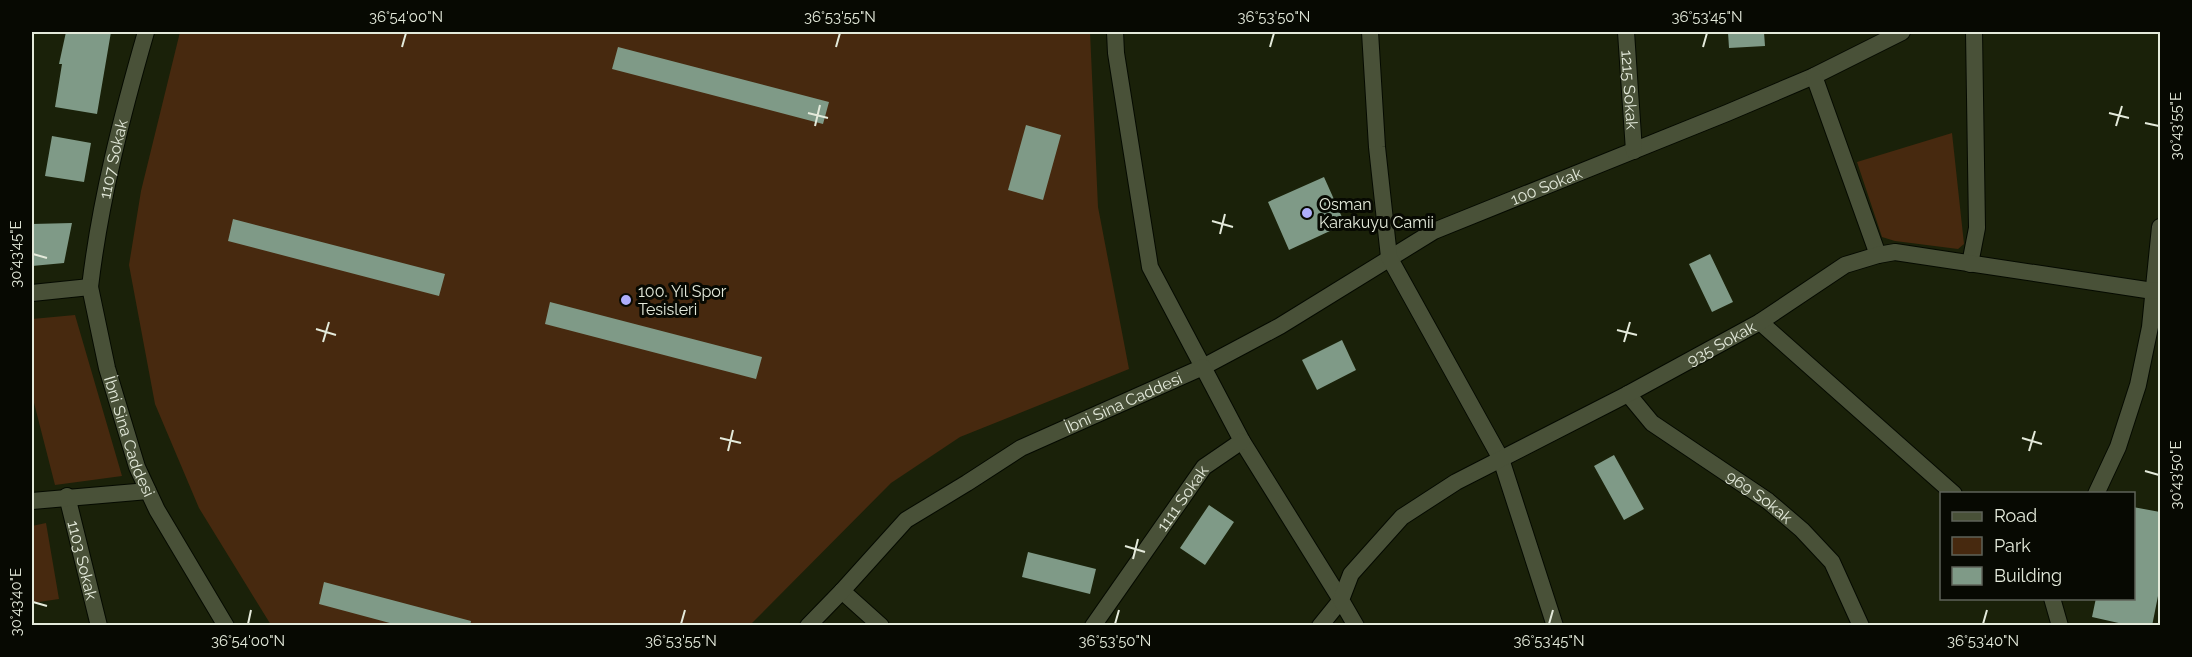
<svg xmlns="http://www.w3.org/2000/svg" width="2192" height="657" viewBox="0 0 2192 657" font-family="Raleway,sans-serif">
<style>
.green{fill:#47290f}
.building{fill:#7f9a87}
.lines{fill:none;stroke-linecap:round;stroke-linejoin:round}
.minor-casing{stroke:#050a00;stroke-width:18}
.minor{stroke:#495138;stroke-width:16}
.ticks{fill:none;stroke:#e4eadb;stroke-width:2}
.poi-dot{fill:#aeaefb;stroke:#070902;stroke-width:2}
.labels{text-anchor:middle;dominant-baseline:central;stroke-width:6;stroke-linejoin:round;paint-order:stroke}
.street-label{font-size:16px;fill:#e4eadb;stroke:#070902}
.poi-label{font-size:16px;fill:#e4eadb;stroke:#070902;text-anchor:start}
.neatline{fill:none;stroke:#e4eadb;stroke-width:2}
.ticks-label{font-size:15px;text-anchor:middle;fill:#e4eadb}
</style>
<rect width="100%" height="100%" fill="#1a2109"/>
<path class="green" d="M180 32H1090L1098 207 1129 369 960 437 891 483 750 625H271L199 508 155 404 129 265 141 191Z
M1952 133 1964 244 1958 249 1895 241 1882 237 1857 162Z
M75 315 122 476 55 485 32 395V319Z
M46 523 59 599 32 603V526Z"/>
<path class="building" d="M66 32H111L97 114 55 107 62 64H59Z
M1728 32H1764L1765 46 1729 48Z
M618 47 829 102 823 124 612 69Z
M1026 125 1061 135 1043 200 1008 190Z
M52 136 91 143 84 182 45 176Z
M1324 177 1345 224 1289 250 1268 202Z
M233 219 445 274 439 296 228 241Z
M72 223 64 263 32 266V224Z
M1710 254 1733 302 1712 312 1689 264Z
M550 302 762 357 756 379 545 324Z
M1342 340 1356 370 1317 390 1302 360Z
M1614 455 1644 509 1624 520 1594 466Z
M1209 505 1234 522 1205 565 1180 548Z
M2133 507 2160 512V586L2152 626H2132L2092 617 2096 598H2133Z
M1028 552 1096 569 1090 594 1022 577Z
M324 582 471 621 470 626H401L319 604Z"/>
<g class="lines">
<defs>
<g id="minor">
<path id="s1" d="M1115 32 1116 53 1150 267 1203 367 1280 326 1434 231 1727 113 1814 76 1902 32"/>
<path d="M1370 32 1377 147 1389 257 1501 459 1555 626"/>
<path id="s2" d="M1626 32 1634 151"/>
<path d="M1814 76 1878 255"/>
<path d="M1970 264 1977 228 1974 32"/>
<path id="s3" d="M90 287C100 201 122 115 146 32"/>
<path id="s4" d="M32 293 90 287 107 368 137 467 157 510 226 626"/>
<path d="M1760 322 1954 494"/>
<path id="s5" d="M1628 394 1652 423 1768 501 1802 530 1832 562 1861 626"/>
<path d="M2096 494 2118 447 2138 385 2150 327 2160 227"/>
<path id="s6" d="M67 496 99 626"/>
<path d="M32 501 148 491"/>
<path d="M842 591 881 626"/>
<path d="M2052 598 2060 626"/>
<path id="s7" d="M808 626 842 591 906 520 967 483 1021 448 1203 367 1242 441 1341 600 1320 626"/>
<path id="s8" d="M1093 626 1204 467 1242 441"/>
<path id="s9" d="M1356 626 1341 600 1351 574 1402 517 1456 482 1628 394 1760 322 1845 265 1878 255 1895 252 2153 291 2160 290"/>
</g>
</defs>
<use href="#minor" class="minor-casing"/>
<use href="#minor" class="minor"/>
</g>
<path class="ticks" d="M402 47 406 33M836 47 840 33M1270 47 1274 33M1703 47 1707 33M808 113 828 118M2109 113 2129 118M2145 123 2159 126M815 126 820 105M2116 126 2122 106M1212 221 1233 227M1220 234 1225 214M33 254 47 258M316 329 336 335M1617 330 1637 335M323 342 329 322M1624 342 1630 322M720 438 741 443M2022 438 2042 444M728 451 733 430M2029 451 2035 431M2145 471 2159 475M1125 546 1145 552M1133 559 1138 539M33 602 47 606M248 624 251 610M681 624 685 610M1115 624 1119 610M1549 624 1553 610M1983 624 1987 610"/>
<g class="poi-dot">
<circle cx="1307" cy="213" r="6"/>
<circle cx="626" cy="300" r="6"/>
</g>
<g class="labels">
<g class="street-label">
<text stroke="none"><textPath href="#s2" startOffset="58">1215 Sokak</textPath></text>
<text stroke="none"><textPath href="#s3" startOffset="130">1107 Sokak</textPath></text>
<text stroke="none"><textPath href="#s1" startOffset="740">100 Sokak</textPath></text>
<text stroke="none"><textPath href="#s9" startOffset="498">935 Sokak</textPath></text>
<text stroke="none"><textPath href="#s7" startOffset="392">İbni Sina Caddesi</textPath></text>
<text stroke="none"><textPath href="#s4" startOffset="213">İbni Sina Caddesi</textPath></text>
<text stroke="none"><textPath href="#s5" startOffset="168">969 Sokak</textPath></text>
<text stroke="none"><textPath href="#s8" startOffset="156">1111 Sokak</textPath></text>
<text stroke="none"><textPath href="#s6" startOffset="66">1103 Sokak</textPath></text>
</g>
<g class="poi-label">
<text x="1319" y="204">Osman<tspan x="1319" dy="18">Karakuyu Camii</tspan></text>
<text x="638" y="291">100. Yıl Spor<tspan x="638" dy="18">Tesisleri</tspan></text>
</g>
</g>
<rect width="2192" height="657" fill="none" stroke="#070902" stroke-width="66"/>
<rect x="1940" y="492" width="195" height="108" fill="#070902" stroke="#5f6359" stroke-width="1.5"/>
<rect x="1952" y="512" width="30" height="9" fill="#495138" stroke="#5f6359" stroke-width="1.5"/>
<text x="1994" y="522" font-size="18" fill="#e4eadb">Road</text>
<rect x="1952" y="537" width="30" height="18" fill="#47290f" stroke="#5f6359" stroke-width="1.5"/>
<text x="1994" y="552" font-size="18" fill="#e4eadb">Park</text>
<rect x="1952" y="567" width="30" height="18" fill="#7f9a87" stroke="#5f6359" stroke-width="1.5"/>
<text x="1994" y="582" font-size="18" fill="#e4eadb">Building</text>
<rect x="33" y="33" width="2126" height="591" class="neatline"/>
<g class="ticks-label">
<text x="406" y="22">36°54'00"N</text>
<text x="840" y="22">36°53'55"N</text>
<text x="1274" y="22">36°53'50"N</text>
<text x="1707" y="22">36°53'45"N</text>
<text transform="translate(2176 126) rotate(-90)" y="5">30°43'55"E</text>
<text transform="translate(16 254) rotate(-90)" y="5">30°43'45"E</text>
<text transform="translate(2176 475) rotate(-90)" y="5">30°43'50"E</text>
<text transform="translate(16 602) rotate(-90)" y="5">30°43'40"E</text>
<text x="248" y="646">36°54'00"N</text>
<text x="681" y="646">36°53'55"N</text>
<text x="1115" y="646">36°53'50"N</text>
<text x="1549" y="646">36°53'45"N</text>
<text x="1983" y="646">36°53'40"N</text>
</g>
</svg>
